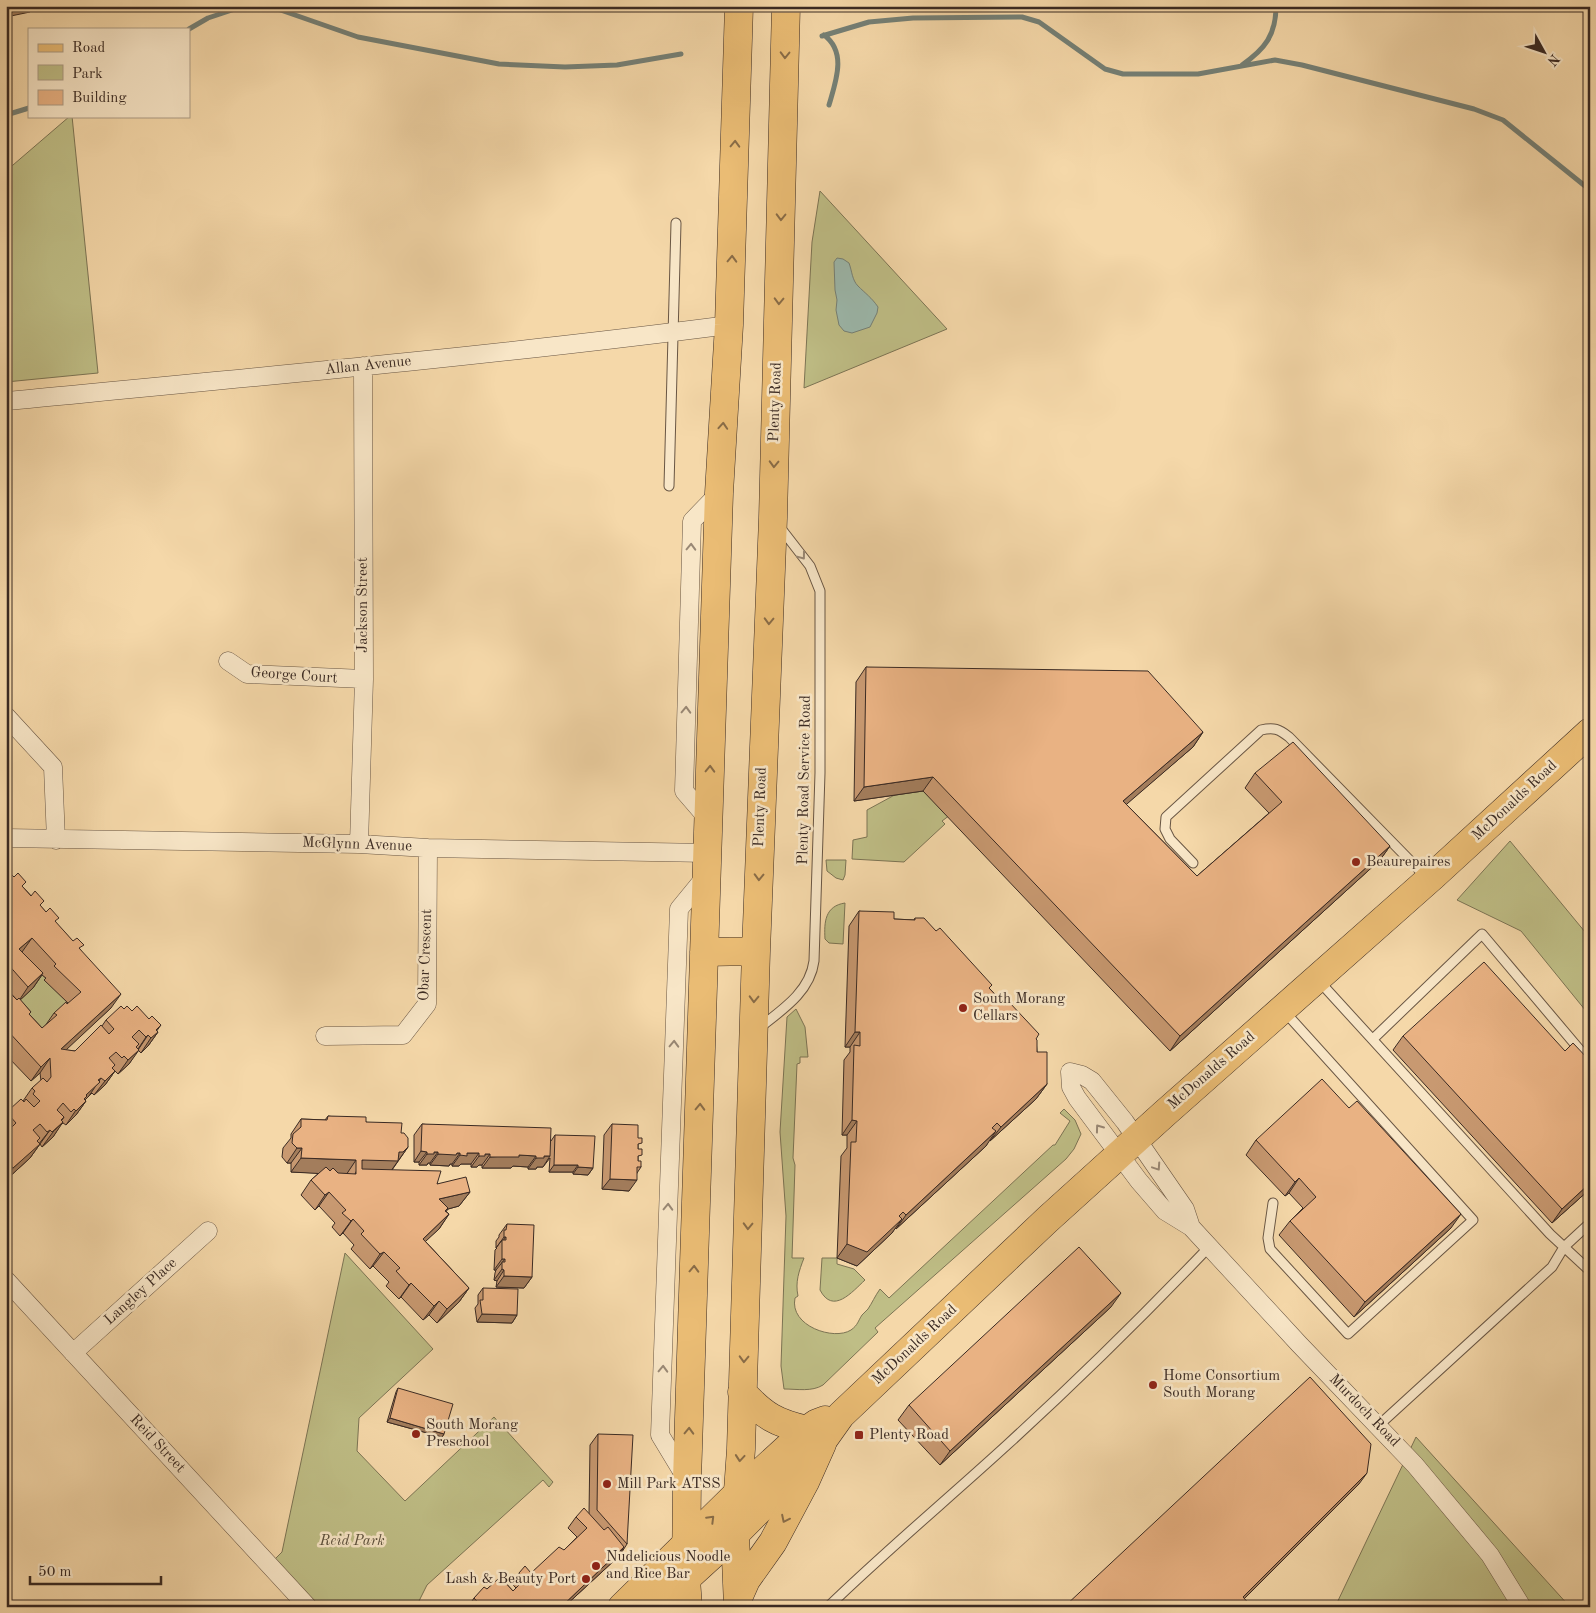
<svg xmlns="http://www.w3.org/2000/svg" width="1596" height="1613" viewBox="0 0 1596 1613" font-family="'Old Standard TT',serif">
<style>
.green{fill:#bfbe86;stroke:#7c7454}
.water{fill:#9cb9ad;stroke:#758076}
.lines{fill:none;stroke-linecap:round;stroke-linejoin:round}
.stream{stroke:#758076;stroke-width:5}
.service-casing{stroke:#695644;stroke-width:11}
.minor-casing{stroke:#695644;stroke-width:19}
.primary-casing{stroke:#3a2a23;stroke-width:29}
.trunk-casing{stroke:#3a2a23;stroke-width:29}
.service{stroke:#f8e6c7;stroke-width:9}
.minor{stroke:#f8e6c7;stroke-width:18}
.primary{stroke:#eabc74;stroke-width:28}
.trunk{stroke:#eabc74;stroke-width:28}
.wall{fill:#c89971;stroke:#3a2a23;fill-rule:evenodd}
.shaded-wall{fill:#a37d5c;stroke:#3a2a23}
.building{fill:#e9b283;stroke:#3a2a23}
.oneway{stroke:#896c47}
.oneway2{stroke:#998875}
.poi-dot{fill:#8f2418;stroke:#f8e6c7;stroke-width:2}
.labels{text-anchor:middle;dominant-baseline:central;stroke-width:5;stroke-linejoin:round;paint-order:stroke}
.street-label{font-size:15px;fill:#3a2a23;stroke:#f8e6c7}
.poi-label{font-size:15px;fill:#3a2a23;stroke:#f8e6c7;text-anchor:start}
.park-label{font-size:15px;font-style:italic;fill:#5b4f3c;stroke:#f8e6c7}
</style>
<rect width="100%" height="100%" fill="#f5d8a9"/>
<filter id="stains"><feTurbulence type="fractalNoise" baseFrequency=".004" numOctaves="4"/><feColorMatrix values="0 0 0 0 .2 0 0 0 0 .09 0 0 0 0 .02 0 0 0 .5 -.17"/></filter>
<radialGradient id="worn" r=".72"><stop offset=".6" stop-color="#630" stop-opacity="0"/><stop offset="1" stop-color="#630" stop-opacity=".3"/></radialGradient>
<path class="green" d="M70 116H72L98 373 6 382V171Z
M820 191 947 329 804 388 812 242Z
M902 791H928L950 815 942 821 945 824 904 862 852 859 853 840 867 837V810Z
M1510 841 1590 938V1016L1521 931 1457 900Z
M826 860H846L845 875 843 880 836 878 827 871Z
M845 903 843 944 829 943 825 939C824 922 825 906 845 903Z
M22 952 46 979 45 980 71 1006 46 1030 6 1015V989L18 1002Z
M796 1009 805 1027 808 1057H800V1063L797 1064 793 1158 795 1165 792 1258H804C799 1271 795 1282 798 1296L795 1298C789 1326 834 1341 851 1330 858 1325 858 1321 862 1315 864 1313 866 1311 868 1309 872 1303 875 1296 880 1289L889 1298 1053 1145H1055L1070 1121 1060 1113 1064 1109 1075 1120 1081 1134 1074 1149 1066 1159 875 1328 878 1332 823 1385C812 1392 797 1389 784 1389L781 1366 786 1216 780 1132 787 1017Z
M345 1253 433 1349 359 1418 357 1451 405 1501 494 1417 553 1482 549 1487 543 1480 427 1585 416 1607H321L274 1560 282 1552Z
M822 1258H837V1264L854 1269 865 1280C852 1292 833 1315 820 1290Z
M1416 1437 1570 1607H1335Z"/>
<path class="water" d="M837 258 843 259 849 263C852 271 852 280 858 286 865 293 872 298 878 307L877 313 870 327 852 333 844 331 839 325 836 310 837 300 835 290 834 262Z"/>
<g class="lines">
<path class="stream" d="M250 6 272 7 358 37 499 64 565 67 617 65 681 54
M189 29 208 18 244 6
M824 35C847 52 836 81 829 105
M822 36 869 22 913 18 1022 17 1039 22 1105 69 1123 74H1198L1275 60 1302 65 1474 109 1503 120 1590 190
M1242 65C1265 49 1276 35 1276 6
M6 115 29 108"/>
<defs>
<path id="service" d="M669 486 676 223
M1193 863 1170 839 1165 829 1166 817 1261 730C1274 727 1279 729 1289 737L1427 878
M1319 981 1550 1234 1590 1271
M759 1028C782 1010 810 992 814 961L820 773V591L810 566 779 526
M1373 1039 1482 934 1590 1062
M1273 1203 1268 1238 1270 1249 1348 1334 1473 1220 1284 1011
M1378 1426 1552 1267 1564 1247 1590 1223
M830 1607V1605C888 1549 949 1498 1008 1444 1077 1381 1144 1315 1209 1247"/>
<path id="minor" d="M6 401C247 378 489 356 729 325
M228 661 247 674 364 679
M6 716 53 767 56 840
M709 820 684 791 692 521 719 493
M6 838 359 844 428 848 708 853
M359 844 364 679 363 366
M325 1036 403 1035 427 1004 428 848
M1191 1227 1185 1209 1125 1122 1092 1081 1082 1075 1070 1072 1071 1087 1077 1098 1139 1181 1165 1211 1191 1227 1299 1344 1415 1465 1490 1555 1522 1607
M6 1280 308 1607
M73 1353 208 1231
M686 1478 660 1435 679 909 706 876"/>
<path id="primary" d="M622 1607 737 1494 807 1430 817 1423 825 1420
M655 1607 735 1534 809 1460 841 1415 1048 1219 1164 1114 1433 876 1590 732"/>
<path id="trunk" d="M704 952 756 951
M742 1392C764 1416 776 1423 807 1430
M738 1598 746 1580 773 1542 805 1482 822 1444
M688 1607 686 1579 687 1480 719 493 729 325 739 6
M738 1607 735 1534 741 1449 756 951 773 518 786 6"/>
</defs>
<use href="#service" class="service-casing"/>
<use href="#minor" class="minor-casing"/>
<use href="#primary" class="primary-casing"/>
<use href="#trunk" class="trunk-casing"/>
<use href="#service" class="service"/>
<use href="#minor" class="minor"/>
<use href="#primary" class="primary"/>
<use href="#trunk" class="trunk"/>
</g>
<path class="wall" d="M866 667 1203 732 1193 747 1126 804 1197 876 1269 813 1245 788 1255 773 1390 846 1380 860 1170 1051 923 791 854 801 856 682Z
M1590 869V882L1585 876Z
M6 880 23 887 80 949 111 1008 65 1050 75 1051 102 1026 106 1020 124 1009 132 1011 158 1032 148 1046 141 1053 138 1050 129 1064 118 1074 115 1071 105 1085 94 1095 92 1093 85 1100 86 1101 76 1115 66 1125 63 1123 60 1126 53 1137 42 1147 40 1144 30 1158 6 1180V1114L9 1110 23 1101 32 1088 41 1081 40 1073 31 1081 6 1055V989L17 1000 6 988ZM42 975 46 978 44 980 68 1003 54 1013 45 1026 42 1028 29 1014 31 1012 20 1000 33 988Z
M859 911 894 919 914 920 915 918 989 988 1036 1039 1037 1052 1047 1084 1036 1099 990 1141 989 1140 986 1146 896 1229 895 1228 892 1233 857 1266 837 1258 841 1156 847 1148V1135H842L844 1060 850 1052V1047H845L849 926Z
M1403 1036 1565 1051 1590 1189 1552 1223 1393 1050Z
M328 1116 366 1122 401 1133 408 1147 392 1170 437 1184 470 1192 459 1206 448 1209 446 1211 449 1214 439 1229 425 1241 469 1288 459 1302 437 1323 429 1315 423 1320 401 1297 399 1299 386 1286 389 1282 373 1266 370 1269 351 1249 354 1245 343 1233 340 1236 332 1227 335 1223 319 1206 315 1210 301 1195 311 1180 319 1173 291 1172V1163H287L282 1157 283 1148 291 1138V1134L301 1119 325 1120Z
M422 1124 551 1141 555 1135 593 1168 588 1175 573 1174V1172H549L550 1158 543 1167H537L536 1169H528V1167L513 1166 511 1168H482V1165H479L477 1167H471V1164H461L459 1166H452V1164H450L449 1166 430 1165V1163H428L427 1165H419V1162H414V1135Z
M612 1124 638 1138V1161L641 1167 637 1173 629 1191 602 1189 604 1135Z
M1256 1140 1451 1228 1354 1317 1279 1235 1290 1221 1303 1208 1289 1193 1285 1196 1246 1155Z
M507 1224 532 1277 524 1288 496 1287 497 1281 494 1280 495 1273 496 1270H494L495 1250 497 1248H496V1241L499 1237V1235Z
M483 1288 517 1315 512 1323 477 1322 475 1308 478 1304V1295Z
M1111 1307 940 1465 898 1420 909 1405Z
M398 1388 444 1434 442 1437 387 1422 396 1392Z
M598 1434 627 1544 620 1555 619 1554 617 1558 564 1607H468L474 1598 500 1580 501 1578 513 1591 516 1588 512 1584 519 1573H531L564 1550 577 1537 568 1528 576 1517 589 1514 590 1445Z"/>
<path class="shaded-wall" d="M6 6H34L30 12 6 17Z
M1203 732 1193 747 1113 816 1123 801Z
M933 777 923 791 854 801 864 787Z
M1390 846 1380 860 1170 1051 1180 1036Z
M32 938 22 952 19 949Z
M43 973 33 988 18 1002 28 987Z
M121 994 111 1008 51 1064 61 1049Z
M161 1025 153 1036 158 1032 148 1046 141 1053 156 1030Z
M855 1032H860L850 1047H845Z
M148 1035 138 1050 136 1052 146 1037Z
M139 1050 129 1064 118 1074 128 1060Z
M50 1058 40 1073 31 1081 41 1067Z
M115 1071 105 1085 94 1095 105 1081Z
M101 1078 89 1096 81 1104 86 1101 76 1115 66 1125 86 1095Z
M1047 1084 1036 1099 990 1141 1001 1127Z
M64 1117 55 1130 63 1122 53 1137 42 1147Z
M852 1120 857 1121 847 1135H842Z
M50 1130 30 1158 6 1180V1178L13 1168 38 1145Z
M996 1131 986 1146 896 1229 906 1215Z
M408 1147 388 1175 355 1174 362 1160 399 1152Z
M297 1148H302L291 1163H287Z
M421 1151 427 1152 419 1162H414Z
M434 1152H438L430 1163H428L427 1165H419L427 1154Z
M460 1153 452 1164H450L449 1166 430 1165 438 1154Z
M467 1153H479L471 1164H461L459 1166H452L460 1155Z
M485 1154H490L482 1165H479L477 1167H471L479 1156Z
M519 1155 536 1156 528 1167 513 1166 511 1168H482L490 1157Z
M544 1156H550L543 1167H537L536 1169H528L536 1158Z
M301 1158 356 1160 346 1175 291 1172Z
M554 1165H578L573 1172H549Z
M578 1167 593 1168 588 1175 573 1174Z
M1299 1178 1289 1193 1285 1196 1295 1182Z
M610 1179 637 1180 629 1191 602 1189Z
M1590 1183V1189L1552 1223 1562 1209Z
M329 1192 319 1206 315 1210 325 1195Z
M470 1192 459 1206 448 1209 438 1223 445 1211 439 1199Z
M449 1214 439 1229 413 1253 423 1239Z
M1461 1214 1451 1228 1354 1317 1365 1302Z
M353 1219 343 1233 340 1236 351 1221Z
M902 1219 892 1233 857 1266 837 1258 847 1244Z
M504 1237H506L502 1242V1240L496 1248Z
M384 1252 373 1266 370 1269 380 1254Z
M502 1259H505L496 1270H494Z
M502 1269 504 1270 497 1281 494 1280Z
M504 1276 532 1277 524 1288 496 1287Z
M411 1283 401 1297 399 1299 409 1285Z
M469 1288 459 1302 437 1323 447 1309Z
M1121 1293 1111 1307 940 1465 950 1451Z
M439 1301 429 1315 423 1320 434 1306Z
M482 1314 517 1315 512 1323 477 1322Z
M390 1418 444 1434 442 1437 387 1422Z
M1367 1473 1359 1484 1236 1607 1243 1597Z
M624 1547 617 1558 564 1607H561Z"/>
<path class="building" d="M866 667 1148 671 1203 732 1123 801 1197 876 1282 802 1255 773 1293 742 1390 846 1180 1036 933 777 864 787Z
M18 873 26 882 22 886 31 896 35 891 44 901 40 905 46 912 50 908 59 918 55 921 73 941 77 938 84 945 79 948 121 994 61 1049 75 1051 101 1025 109 1034 114 1029 106 1020 121 1006 124 1009 127 1006 132 1011 137 1006 149 1019 152 1016 161 1025 156 1030 158 1032 151 1038 148 1035 146 1037 139 1030 132 1037 139 1044 136 1047 139 1050 128 1060 124 1056 122 1058 116 1052 109 1058 115 1065 112 1068 115 1071 105 1081 101 1078 98 1080 100 1082 86 1095 87 1096 84 1099 86 1101 76 1111 74 1109 71 1112 63 1103 57 1110 64 1117 61 1120 63 1122 52 1132 50 1130 47 1132 40 1124 33 1130 40 1138 37 1141 40 1144 13 1168 6 1160V1122L12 1127 16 1123 9 1115 12 1113 9 1110 21 1099 24 1102 26 1099 34 1107 40 1101 33 1094 35 1091 32 1088 43 1078 47 1082 51 1077 50 1058 41 1067 6 1029V989L17 1000 19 998 31 1012 29 1014 42 1028 57 1015 54 1013 66 1002 67 1004 81 992 54 966 56 964 32 938 19 949 43 973 28 987 6 962V913L10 910 6 906V880L12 875 14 877Z
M859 911 894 912V919L915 920V918H924L936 931 940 928 992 985 989 988 1005 1005 1009 1002 1039 1034 1036 1039 1037 1040V1052H1047V1084L1001 1127 997 1123 992 1128 996 1131 906 1215 903 1212 899 1216 902 1219 867 1252 847 1244 851 1142H856L857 1121 852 1120 854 1045 860 1046V1032H855Z
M1484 962 1565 1051 1573 1043 1590 1061V1183L1562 1209 1403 1036Z
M1322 1079 1349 1108 1357 1101 1461 1214 1365 1302 1290 1221 1316 1197 1299 1178 1295 1182 1256 1140Z
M328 1116 366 1117V1122L402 1123 401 1133H404L408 1138V1147L403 1152H399L398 1161 362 1160V1169L441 1171 437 1184 466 1177 470 1192 439 1199 448 1208 445 1211 449 1214 423 1239 469 1288 447 1309 439 1301 434 1306 411 1283 409 1285 396 1271 400 1268 384 1252 380 1254 361 1234 364 1231 353 1219 351 1221 342 1213 346 1210 329 1192 325 1195 311 1180 326 1167 330 1171 333 1168 338 1173 356 1174V1160L301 1158 302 1148H297L292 1143 293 1134 301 1127V1119L327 1120Z
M422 1124 551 1128 550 1156H544V1158H536V1156L519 1155V1157H490V1154H485V1156H479V1153H467V1156L460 1155V1153H457L456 1155 438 1154V1152H434V1154H427V1152L421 1151Z
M612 1124 638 1125V1138H642V1143L638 1144V1149H642V1155L638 1156V1161H641V1167H637V1180L610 1179Z
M555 1135 595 1136 593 1168 578 1167V1165H554Z
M507 1224 534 1225 532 1277 504 1276V1270L502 1269V1262H505V1259H502V1240H506V1237H504V1230H506Z
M1079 1247 1121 1293 950 1451 909 1405Z
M483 1288 518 1289 517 1315 482 1314 480 1300H483Z
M1310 1377 1371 1444 1367 1473 1243 1597 1252 1607H1064Z
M398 1388 453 1404 444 1434 390 1418Z
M598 1434 633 1435 627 1544 597 1510Z
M584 1508 604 1530 608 1527 624 1547 561 1607H482L474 1598 484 1587 487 1589 498 1579 500 1581 501 1578 513 1591 525 1579 519 1573 525 1566 531 1573 559 1547 564 1550 587 1528 576 1517Z"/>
<defs><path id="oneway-chevron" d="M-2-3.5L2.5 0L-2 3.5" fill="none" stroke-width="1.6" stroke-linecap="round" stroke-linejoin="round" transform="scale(1.25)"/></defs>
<g class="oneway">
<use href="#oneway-chevron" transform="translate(785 55) rotate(91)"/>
<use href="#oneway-chevron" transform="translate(735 144) rotate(-88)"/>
<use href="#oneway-chevron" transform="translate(781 217) rotate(91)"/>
<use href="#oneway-chevron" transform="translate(732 259) rotate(-88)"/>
<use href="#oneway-chevron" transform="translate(779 301) rotate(92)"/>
<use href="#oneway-chevron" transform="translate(723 426) rotate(-86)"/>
<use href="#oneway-chevron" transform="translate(774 464) rotate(92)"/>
<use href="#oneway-chevron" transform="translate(769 621) rotate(92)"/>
<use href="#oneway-chevron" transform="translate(710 769) rotate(-88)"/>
<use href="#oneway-chevron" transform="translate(759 877) rotate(92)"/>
<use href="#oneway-chevron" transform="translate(754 999) rotate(92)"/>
<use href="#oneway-chevron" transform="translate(700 1107) rotate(-88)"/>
<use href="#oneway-chevron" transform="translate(748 1226) rotate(92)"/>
<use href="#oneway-chevron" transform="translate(694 1269) rotate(-88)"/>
<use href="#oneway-chevron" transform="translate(744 1359) rotate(92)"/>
<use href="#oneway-chevron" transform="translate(689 1431) rotate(-88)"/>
<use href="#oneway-chevron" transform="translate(740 1458) rotate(95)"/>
<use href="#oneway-chevron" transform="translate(711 1519) rotate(-45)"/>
<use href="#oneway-chevron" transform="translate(785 1519) rotate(116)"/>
</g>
<g class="oneway2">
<use href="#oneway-chevron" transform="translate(691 547) rotate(-88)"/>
<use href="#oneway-chevron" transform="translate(802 556) rotate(53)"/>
<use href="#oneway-chevron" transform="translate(686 710) rotate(-88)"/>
<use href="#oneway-chevron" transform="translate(674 1044) rotate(-88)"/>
<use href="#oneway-chevron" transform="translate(1099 1128) rotate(-126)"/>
<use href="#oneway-chevron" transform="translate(1157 1167) rotate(56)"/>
<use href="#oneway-chevron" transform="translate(668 1207) rotate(-88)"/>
<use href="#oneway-chevron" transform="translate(663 1369) rotate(-88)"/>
</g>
<g class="poi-dot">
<circle cx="1356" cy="862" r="5"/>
<circle cx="963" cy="1008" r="5"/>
<circle cx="1153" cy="1385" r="5"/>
<circle cx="416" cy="1434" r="5"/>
<rect x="854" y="1430" width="10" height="10" rx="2.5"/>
<circle cx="607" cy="1484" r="5"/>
<circle cx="596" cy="1566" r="5"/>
<circle cx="586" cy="1579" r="5"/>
</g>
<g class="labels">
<g class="street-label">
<text transform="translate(368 366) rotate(-6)">Allan Avenue</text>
<text transform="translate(776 402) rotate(-88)">Plenty Road</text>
<text transform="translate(363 605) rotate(-90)">Jackson Street</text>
<text transform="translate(294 676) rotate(4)">George Court</text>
<text transform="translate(805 780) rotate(-89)">Plenty Road Service Road</text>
<text transform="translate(1515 801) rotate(-43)">McDonalds Road</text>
<text transform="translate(761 807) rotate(-88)">Plenty Road</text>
<text transform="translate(357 845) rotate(2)">McGlynn Avenue</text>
<text transform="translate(426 955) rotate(-88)">Obar Crescent</text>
<text transform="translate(1212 1071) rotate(-41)">McDonalds Road</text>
<text transform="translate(141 1292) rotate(-42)">Langley Place</text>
<text transform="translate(915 1345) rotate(-43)">McDonalds Road</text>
<text transform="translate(1364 1411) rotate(46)">Murdoch Road</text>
<text transform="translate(157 1444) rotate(47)">Reid Street</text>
</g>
<g class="poi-label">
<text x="1366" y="862">Beaurepaires</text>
<text x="973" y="999">South Morang<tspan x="973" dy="17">Cellars</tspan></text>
<text x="1163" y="1376">Home Consortium<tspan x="1163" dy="17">South Morang</tspan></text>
<text x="426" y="1425">South Morang<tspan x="426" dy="17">Preschool</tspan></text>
<text x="869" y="1435">Plenty Road</text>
<text x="617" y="1484">Mill Park ATSS</text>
<text x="606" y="1557">Nudelicious Noodle<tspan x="606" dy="17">and Rice Bar</tspan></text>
<text x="576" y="1579" text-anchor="end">Lash &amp; Beauty Port</text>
</g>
<g class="park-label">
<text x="352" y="1541">Reid Park</text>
</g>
</g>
<rect width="1596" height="1613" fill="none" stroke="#f5d8a9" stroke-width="25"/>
<rect x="8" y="8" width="1581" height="1598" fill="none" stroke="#3a2a23" stroke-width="2.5"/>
<rect x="12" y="12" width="1571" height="1588" fill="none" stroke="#3a2a23"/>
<rect x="28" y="28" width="162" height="90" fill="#f8e6c7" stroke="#ac9b85"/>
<rect x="38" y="44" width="25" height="8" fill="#eabc74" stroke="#ac9b85"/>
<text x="72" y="52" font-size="15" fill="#3a2a23">Road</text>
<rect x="38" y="65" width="25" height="15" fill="#bfbe86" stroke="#ac9b85"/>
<text x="72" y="78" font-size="15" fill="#3a2a23">Park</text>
<rect x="38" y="90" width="25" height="15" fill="#e9b283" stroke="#ac9b85"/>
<text x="72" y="102" font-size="15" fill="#3a2a23">Building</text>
<g transform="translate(1544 52) rotate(130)" stroke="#f8e6c7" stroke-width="4" paint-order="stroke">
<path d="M0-4L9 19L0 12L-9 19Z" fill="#3a2a23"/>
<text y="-8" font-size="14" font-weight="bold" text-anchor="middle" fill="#3a2a23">N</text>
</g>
<path d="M30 1576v8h131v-8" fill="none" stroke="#3a2a23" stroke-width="2.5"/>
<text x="38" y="1576" font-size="15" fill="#3a2a23" stroke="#f8e6c7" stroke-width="4" paint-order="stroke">50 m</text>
<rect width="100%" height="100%" filter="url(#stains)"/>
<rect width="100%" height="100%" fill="url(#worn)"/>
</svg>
